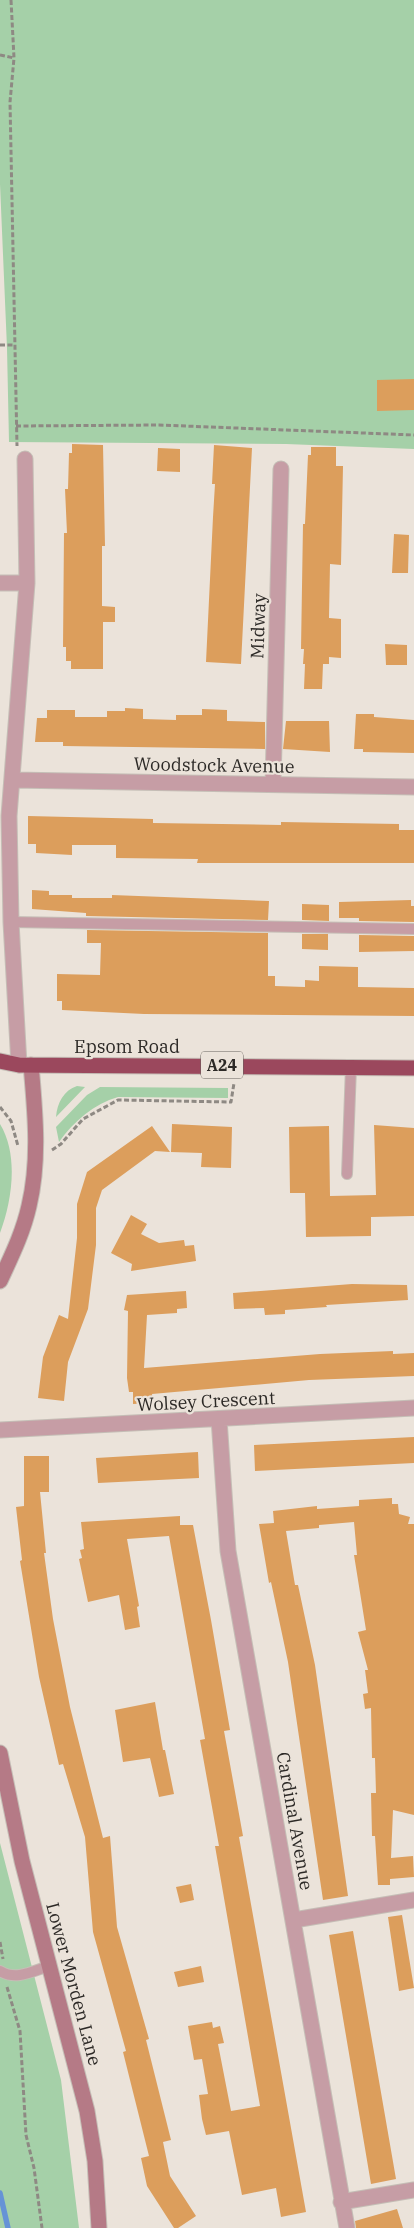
<svg xmlns="http://www.w3.org/2000/svg" width="414" height="2228" viewBox="0 0 414 2228" font-family="'IBM Plex Serif',serif">
<style>
.green{fill:#a5d0a8}
.lines{fill:none;stroke-linecap:round;stroke-linejoin:round}
.stream{stroke:#6693d6;stroke-width:5.5}
.building{fill:#dc9e5c}
.lane-casing{stroke:#c5beb6;stroke-width:12}
.street-casing{stroke:#c5beb6;stroke-width:17}
.secondary-casing{stroke:#c5beb6;stroke-width:17}
.highway-casing{stroke:#c5beb6;stroke-width:17}
.path{stroke:#8e8983;stroke-width:3;stroke-dasharray:5 2.5;stroke-linecap:butt}
.lane{stroke:#c69da5;stroke-width:10}
.street{stroke:#c69da5;stroke-width:15}
.secondary{stroke:#b57a86;stroke-width:15}
.highway{stroke:#9b485d;stroke-width:15}
.labels{text-anchor:middle;dominant-baseline:central;stroke-width:4.5;stroke-linejoin:round;paint-order:stroke}
.shield{fill:#ebe3da;stroke:#65615c;stroke-width:1}
.shield-label{font-size:16px;font-weight:bold;fill:#2c2926}
.street-label{font-size:18px;fill:#2c2926;stroke:#ebe3da}
</style>
<rect width="100%" height="100%" fill="#ebe3da"/>
<path class="green" d="M0 0H414V449L286 444 9 442 7 348 0 184Z
M77 1086 85 1087 56 1117C57 1103 64 1090 77 1086Z
M100 1087 228 1088V1098L118 1097C94 1104 74 1121 59 1142L56 1127 87 1095Z
M0 1124C19 1155 12 1201 0 1233Z
M0 1843 61 2080 79 2228H0Z"/>
<g class="lines">
<path class="stream" d="M0 2193 8 2228"/>
</g>
<path class="building" d="M414 379V410L377 411V380Z
M72 444 103 445 105 546H102V606L115 607V622H103V669H71V661H66V647H63L64 533H67L65 489H68L69 453H72Z
M214 445 252 448 241 664 206 662 213 517 215 484H212Z
M311 447H336V466H343L341 565 330 564 329 618 341 619V658L329 657V664H323L322 689H304L305 664H303L304 649H301L303 524H305L308 455H311Z
M158 448 180 449V472L157 471Z
M394 534 409 535 408 573H392Z
M385 644 407 645V665H386Z
M125 708 143 709V719L176 720V715H202V709L227 710V721L265 722V749L63 746V742H35L37 718H47V710H75V717H107V711H125Z
M356 714H374V717L414 720V753L363 752V749H354Z
M286 721H329L330 752 283 749Z
M28 816 153 819V823L281 825V822L399 824V830H414V863H197L198 859 116 858V845H72V855L36 853V844H28Z
M32 890 49 891V895H72V898H112V895L269 901 268 920 86 916V913L32 909Z
M411 900V906H414V922L359 921V918H339V902Z
M302 904 329 905V921L302 920Z
M87 930 268 933V976H275V986L305 987V980L319 981V966L358 967V987L414 988V1016L144 1014 62 1010V1001H57V974L100 975 101 943H87Z
M302 934H328V950L302 949Z
M359 935 414 936V951L359 952Z
M172 1124 232 1127 231 1168 201 1167 202 1153 171 1152Z
M374 1125 414 1128V1216L371 1217V1236L306 1237 305 1193H290L289 1127 329 1126 330 1196 376 1195Z
M152 1126 170 1152 155 1151 102 1190 96 1208V1245L88 1309 68 1362 64 1401 38 1398 43 1357 59 1315 68 1319 77 1238V1204L87 1172Z
M131 1215 147 1224 141 1234 159 1243 184 1240 185 1246 194 1245 196 1261 131 1271 132 1264 111 1253Z
M352 1284 407 1285 408 1300 326 1305 327 1307 285 1310V1314L265 1315 264 1308 234 1309 233 1293Z
M186 1291 187 1308 177 1309V1313L147 1315 144 1368 320 1354 393 1351V1354L414 1353V1376L309 1380 152 1394 153 1403 133 1404V1392H129L127 1378 128 1311 124 1310 127 1295Z
M414 1437V1463L255 1471 254 1445Z
M198 1452 199 1478 98 1483 96 1458Z
M24 1456H49V1492H40L46 1553H44L53 1619 70 1707 103 1838 110 1836 117 1927 149 2039 146 2040 171 2140 163 2142 170 2176 196 2216 178 2228H174L147 2186 141 2158 149 2156 123 2052 126 2051 93 1932 85 1837 63 1764 59 1765 39 1677 20 1561 22 1560 16 1507 24 1506Z
M392 1498V1504H398L399 1514 410 1517 408 1524H414V1815L393 1810 391 1858 413 1856 414 1877 390 1879V1885H378L375 1836H372L371 1793H376L375 1758H372L371 1708 365 1709 363 1694 368 1693 365 1670H368L358 1632 366 1630 354 1555H357L354 1522 319 1525V1528L286 1531 295 1585H298L315 1665 348 1896 323 1900 288 1662 271 1582 269 1583 259 1524 274 1523 273 1511 317 1506V1509L359 1506V1500Z
M180 1516V1525H193L211 1620 230 1730 224 1731 243 1836 239 1837 306 2212 281 2217 276 2188 242 2195 229 2131 206 2135 202 2119 199 2095 208 2094 202 2059 194 2060 188 2026 212 2022 213 2028 220 2026 224 2043 218 2044 231 2111 260 2106 215 1846H219L200 1740 205 1739 169 1536 127 1539 139 1606 137 1607 140 1627 125 1630 119 1595 88 1602 79 1559 82 1558 80 1550 84 1549 81 1522Z
M155 1702 163 1750H165L174 1794 159 1797 150 1758 123 1762 115 1710Z
M191 1884 194 1900 180 1903 176 1887Z
M402 1915 414 1988 399 1991 388 1917Z
M353 1931 396 2179 371 2184 329 1935Z
M201 1966 204 1982 178 1987 174 1972Z
M397 2209 403 2228H356L355 2221Z"/>
<g class="lines">
<defs>
<path id="lane" d="M11 922 414 929
M347 1174 351 1067
M0 1971C16 1981 33 1971 49 1966"/>
<path id="street" d="M0 583H27
M13 780 414 787
M273 784 281 469
M19 1065 11 922 9 816 27 583 25 459
M219 1419 228 1551 347 2228
M0 1430 414 1408
M294 1920 414 1900
M341 2202 414 2190"/>
<path id="secondary" d="M0 1281C11 1257 23 1233 29 1206 40 1160 35 1111 31 1065
M0 1753 22 1861 87 2111 95 2161 99 2228"/>
<path id="highway" d="M0 1061 19 1065 414 1068"/>
</defs>
<use href="#lane" class="lane-casing"/>
<use href="#street" class="street-casing"/>
<use href="#secondary" class="secondary-casing"/>
<use href="#highway" class="highway-casing"/>
<path class="path" d="M11 0 14 58 10 102 17 446
M0 55 14 58
M0 345H15
M16 426 159 425 414 435
M0 1107 11 1121 18 1146
M52 1150 61 1144 83 1119 118 1100 231 1102 234 1083
M0 1942 3 1959
M7 1987 20 2031 26 2135 34 2168 42 2228"/>
<use href="#lane" class="lane"/>
<use href="#street" class="street"/>
<use href="#secondary" class="secondary"/>
<use href="#highway" class="highway"/>
</g>
<g class="labels">
<rect class="shield" x="201" y="1051.5" width="42" height="27" rx="4"/>
<g class="shield-label">
<text x="222" y="1065">A24</text>
</g>
<g class="street-label">
<text transform="translate(258 626) rotate(-88)">Midway</text>
<text transform="translate(214 765) rotate(1)">Woodstock Avenue</text>
<text x="127" y="1046">Epsom Road</text>
<text transform="translate(206 1401) rotate(-3)">Wolsey Crescent</text>
<text transform="translate(295 1821) rotate(80)">Cardinal Avenue</text>
<text transform="translate(74 1984) rotate(75)">Lower Morden Lane</text>
</g>
</g>
</svg>
